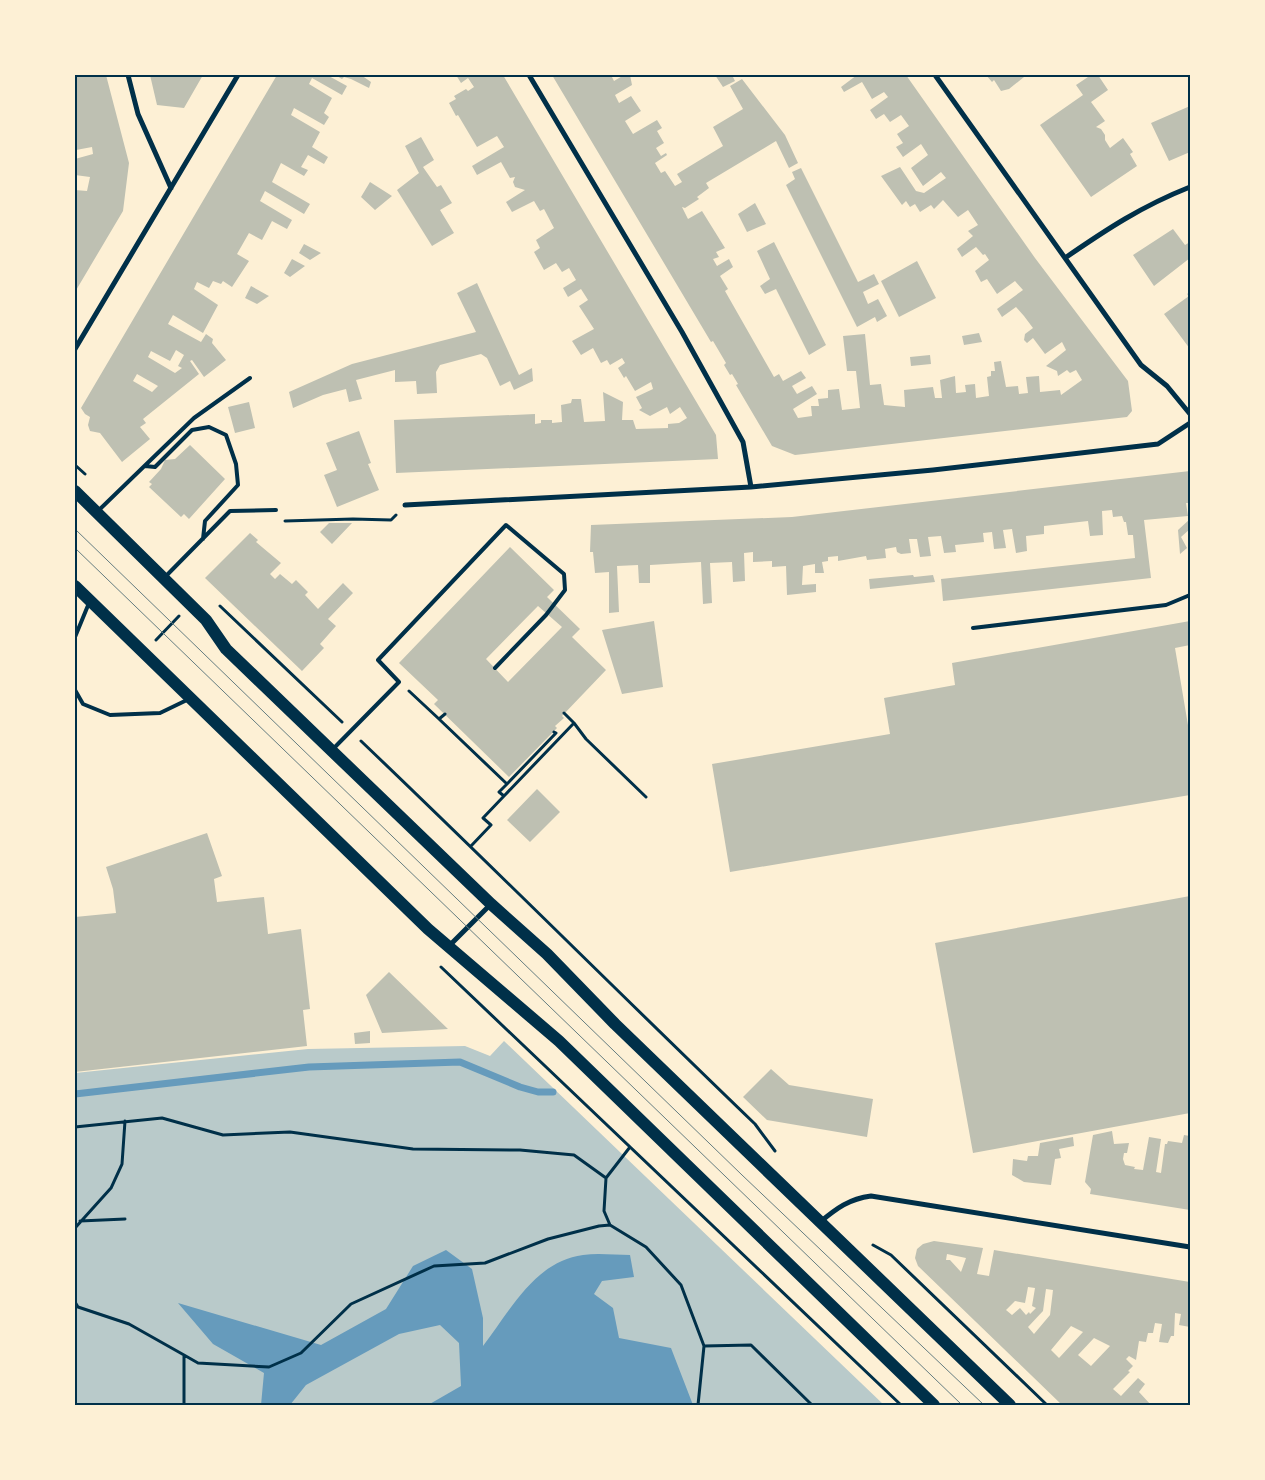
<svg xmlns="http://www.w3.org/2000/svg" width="1265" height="1480" viewBox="0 0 1265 1480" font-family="'Noto Serif',serif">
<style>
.green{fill:#b9caca}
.water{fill:#669bbc}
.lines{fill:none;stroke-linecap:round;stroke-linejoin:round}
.stream{stroke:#669bbc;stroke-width:7}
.building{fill:#bec0b2;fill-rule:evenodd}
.path{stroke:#003049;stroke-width:3}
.service{stroke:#003049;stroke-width:4}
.minor{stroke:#003049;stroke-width:5}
.primary{stroke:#003049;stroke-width:12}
.tram{stroke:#657d81;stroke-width:1}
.neatline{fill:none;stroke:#003049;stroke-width:2}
</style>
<rect width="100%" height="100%" fill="#fdf0d5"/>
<path class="green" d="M504 1041 884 1405H75V1073L308 1049 465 1046 490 1056Z"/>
<path class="water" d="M446 1250 472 1269 483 1318V1346C510 1311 535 1261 583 1255 598 1253 615 1255 630 1255L634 1277 602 1281 594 1294 613 1308 619 1338 671 1348 693 1405H428L461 1386 459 1343 440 1325 399 1334 306 1385 290 1405H261L264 1373 213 1344 178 1303 321 1345 386 1309 413 1266Z"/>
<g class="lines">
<path class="stream" d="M75 1094 309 1067 460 1062 520 1087 538 1092H553"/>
</g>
<path class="building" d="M75 75H106L129 163 123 211 75 292V190L87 191 90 177 75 175V159L93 154 92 147 76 150 75 147Z
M150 75H203L184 108 157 105Z
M277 75H327L347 86 342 95 312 78 309 84 332 98 324 113 329 117 324 125 294 108 291 115 320 132 312 147 328 157 324 164 308 155 301 167 308 170 304 176 281 163 272 182 310 204 304 214 265 191 260 201 292 220 287 229 272 221 262 240 249 233 237 254 249 261 232 287 223 281 221 284 213 281 209 288 197 282 194 289 218 305 203 333 173 315 168 324 201 342 206 334 213 339 212 343 226 360 204 377 192 360 190 361 199 374 143 419 146 423 140 427 150 439 122 462 100 433 90 431 88 425 90 417 85 414 81 408ZM176 350 184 355 178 366 182 368 175 373 148 357 151 351 170 361ZM137 374 158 386 152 392 133 381Z
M335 75H361L371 82 369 88 351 79 344 77 342 79Z
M456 75H503L716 435 718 459 396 473 394 420 535 414V424L541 423V420H552V423L562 422 561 405 571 403 572 399H581L584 422 605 421 603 392 623 402 622 420H633L636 429 668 428V424L679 423 687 418 680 407 670 414 667 407 650 416 639 410 642 408 636 397 653 389 651 382 635 391 626 376 624 378 618 368 625 363 622 358 610 365 607 360 601 363 593 348 581 355 572 341 594 329 579 306 588 300 581 289 568 297 563 288 576 280 569 268 562 272 556 263 544 270 534 252 540 248 536 240 554 228 544 209 540 211 534 201 512 212 506 202 525 190 515 187 513 182 515 177 510 178 501 162 477 175 472 166 504 147 497 136 477 147 458 115 456 116 449 103 456 99 454 96 466 89 468 91 474 87 468 78 461 83Z
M552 75H611L614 81 624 75H630L632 85 615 95 619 103 631 96 641 111 625 121 633 134 657 120 662 128 657 131 664 143 656 148 661 156 666 153 667 155 655 163 661 173 665 171 675 186 682 182 677 174 723 146 713 127 743 109 730 86 742 79 785 135 798 163 789 168 776 141 706 183 709 188 697 197 699 199 685 208 682 207 688 219 702 211 725 248 716 252 719 257 713 259 717 266 729 259 733 267 720 276 728 289 725 291 774 377 779 374 783 381 801 371 806 378 792 386 797 394 812 386 817 394 793 409 798 418 812 416 811 406H819L818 399 828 398V390L839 389 842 410 860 408 856 371H847L843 336 865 334 870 385 881 384 884 405 905 407 904 390 933 387 935 398H942L940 380 955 376 956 393 966 392 965 385 975 384 976 398 989 396 987 377 991 376V371H995L994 362 1001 361 1006 387 1018 386 1019 394 1028 393 1026 377 1039 376 1040 392 1060 390 1061 395 1082 380 1076 370 1070 373 1067 370 1058 376 1057 371 1046 366 1066 350 1062 342 1045 354 1033 338 1027 343 1024 340 1025 334 1033 328 1024 316 1016 307 1002 317 997 309 1023 290 1015 281 997 294 987 279 981 282 975 271 989 260 985 254 983 255 976 247 962 257 957 249 973 236 968 231 978 225 968 210 958 217 943 200 934 209 931 205 920 212 915 204 910 207 906 201 902 205 881 176 900 167 916 191 924 193 946 178 941 172 923 186 911 168 928 155 921 144 903 157 896 147 903 143 897 134 909 126 901 115 890 122 884 114 876 119 870 110 888 97 884 92 872 99 862 82 844 92 841 87 857 75H906L1035 258 1128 381 1132 411 1127 417 813 453 795 455 772 446 736 385 738 384 732 374 730 375 724 365 726 363 713 341 711 342Z
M715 75H732L735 81 723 87Z
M986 75H1023L1024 77 1009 89 1001 91 994 80 992 82Z
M1091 75H1098L1108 90 1091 102 1105 121 1096 127 1101 129 1105 135V140L1110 148 1123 138 1133 152 1130 154 1137 166 1091 197 1040 125 1083 95 1076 85Z
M1190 106V152L1169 161 1151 123Z
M421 137 434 160 423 167 437 187 441 185 452 203 440 210 454 233 432 246 397 190 419 173 405 146Z
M801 168 858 282 874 274 879 284 863 292 868 304 878 299 887 316 877 322 875 317 857 327 786 185 795 179 792 172Z
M370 182 392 196 375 210 361 197Z
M755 203 766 224 747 232 738 214Z
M1173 229 1185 245 1190 242V258L1154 286 1133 255Z
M774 242 826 345 809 355 776 289 765 294 760 286 770 279 757 251Z
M304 244 321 253 310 260 299 253Z
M292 259 305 266 290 277 284 273Z
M917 261 936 298 899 317 881 281Z
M477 283 519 375 532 368 533 381 514 390 510 381 500 386 487 358 481 354 440 365 436 372 437 393 417 394 416 381 395 382V370L356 380 362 399 349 402 346 389 323 395 293 408 289 392 352 364 476 332 457 293Z
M251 286 267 295 269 296 257 304 245 298Z
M1190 292V349L1164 314 1189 296 1187 294Z
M979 333 982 342 964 345 962 336Z
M930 355 931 364 911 366 910 357Z
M249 402 255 428 235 433 228 407Z
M359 431 371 463 368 464 379 490 337 507 324 475 337 470 326 443Z
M190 445 225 479 189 519 184 514 181 517 149 487 152 484 149 482 161 469 165 460 175 459Z
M1190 471V503H1186L1188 516 1144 520 1151 578 943 601 941 579 1135 558 1133 535H1128L1126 522H1124L1122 516 1113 517 1112 510 1102 511 1103 535 1090 536 1088 521 1044 526V534L1026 536 1027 551 1016 553 1012 529 1003 530 1006 548 994 549 992 532 983 533 984 542 955 545 956 552 944 553 941 536 928 537 931 556 920 557 917 539H909L911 553 901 554 897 552 896 547 885 549 886 558 867 560 866 556 838 561V556L828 557V561L822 562 824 573H815V564L803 566 802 585 816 584V592L787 595 786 566 772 567V561L753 562V552L744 553 745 581 733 582 732 562 710 563 712 603 703 604 701 562 650 565V583H639L638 565 617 566 619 612 609 613V572L595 573 593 552H590L591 525 792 517Z
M1190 519V529L1181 537 1187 548 1180 554 1178 530Z
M329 523H352L332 544 320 532Z
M250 533 258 540 256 542 281 563 270 574 275 579 280 574 292 584 296 580 308 592 305 595 318 609 343 583 353 593 328 619 336 626 320 644 324 648 302 671 205 578Z
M510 547 554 590 547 597 580 629 572 637 606 670 562 716 564 718 555 726 557 728 509 777 434 704 438 700 399 663ZM538 606 562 627 508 682 486 659Z
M913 575 914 577 933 575 935 582 870 589 869 579Z
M654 621 663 687 622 694 602 630Z
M1190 621V645L1175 648 1190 737V795L730 872 712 764 890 734 884 698 955 685 952 663Z
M537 789 560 812 530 842 507 820Z
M207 833 222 876 214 879 217 902 264 897 268 934 301 929 310 1009 303 1010 307 1046 75 1072V917L116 913 113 889 106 867Z
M1190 896V1113L973 1153 935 943Z
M389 972 448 1029 382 1033 366 995Z
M370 1031V1043L355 1044 354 1033Z
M771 1069 789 1085 873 1099 867 1137 767 1120 743 1097Z
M1112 1131 1114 1144 1129 1143 1127 1153H1124L1123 1159 1125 1165 1135 1167 1134 1169 1143 1170 1149 1137 1161 1139 1156 1172 1161 1173 1165 1144H1167L1168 1141 1182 1143 1184 1135 1190 1136V1210L1090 1194 1091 1189 1085 1182 1093 1135Z
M1073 1137 1074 1146 1059 1149 1061 1158 1055 1159 1051 1185 1024 1182 1012 1175 1013 1159 1027 1161 1028 1156H1038L1040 1143Z
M934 1241 983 1248 977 1274 989 1276 994 1250 1190 1282V1327L1179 1325 1181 1314 1175 1313 1174 1336H1171L1168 1343 1159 1342 1162 1324 1155 1323 1153 1333H1148L1146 1342 1139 1341 1136 1360 1129 1356 1126 1359 1133 1366 1128 1371 1130 1372 1113 1389 1121 1396 1138 1378 1145 1384 1139 1392 1151 1405H1062L918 1266 915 1258 917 1249 923 1244ZM947 1254 966 1258 961 1272 950 1260H946ZM1028 1287 1035 1288 1032 1306 1036 1308 1030 1314 1029 1312 1026 1315 1020 1308 1012 1315 1006 1310 1015 1301 1025 1303ZM1046 1289 1053 1290 1050 1315 1034 1334 1028 1327 1043 1311ZM1071 1326 1083 1332 1059 1358 1051 1350ZM1094 1338 1110 1346 1091 1366 1078 1355Z"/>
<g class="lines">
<path class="path" d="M75 465 85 474
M285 521 353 519 391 520 396 515
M220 606 342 722
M156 640 179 616
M409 691 439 719 445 714
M439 719 507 784 499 792 504 796 483 818 491 825 471 846
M574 723 586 739 646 797
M361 741C493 867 623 997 755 1124L775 1151
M507 784 556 733 554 732
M504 796 574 723 564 713
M441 967 901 1405
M75 1127 162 1118 223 1135 290 1132 413 1149 520 1150 574 1155 606 1178 630 1147
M606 1178 604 1211 610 1225
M80 1221 125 1219
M75 1228 111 1188 122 1164 125 1121
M873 1245 891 1255 1047 1405
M75 1302 78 1307 129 1324 184 1355
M704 1346 751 1345 812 1405
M184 1405V1355L198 1363 269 1367 301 1353 351 1304 434 1266 485 1263 548 1239 599 1226 610 1225 646 1247 681 1285 704 1346 698 1405"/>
<path class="service" d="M145 466 155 467 192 430 209 427 226 435 236 464 238 485 205 521 203 539
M98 511 194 418 250 378
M165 577 230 511 276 510
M973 628 1166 605 1190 595
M75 637 89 603
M75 690 83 704 110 715 160 713 189 699
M333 749 399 682 378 660 506 525 564 574 565 590 546 615 495 668"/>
<path class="minor" d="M128 75 138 114 171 188
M529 75 682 332 743 442 751 487
M935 75 1141 365 1167 386 1190 414
M1065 258C1107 229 1142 206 1190 187
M75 349 238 75
M405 505 751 487 933 470 1158 444 1190 423
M449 946 491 904
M820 1222C837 1208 849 1199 871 1196L1190 1247"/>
<path class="primary" d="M75 491 206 620 226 649 491 904 547 954 615 1024 1010 1405
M75 586 428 929 559 1041 934 1405"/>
<path class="tram" d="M75 529 742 1175 984 1405
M75 548 962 1405"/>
</g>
<rect width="1265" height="1480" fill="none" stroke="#fdf0d5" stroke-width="152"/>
<rect x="76" y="76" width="1113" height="1328" class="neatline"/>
</svg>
